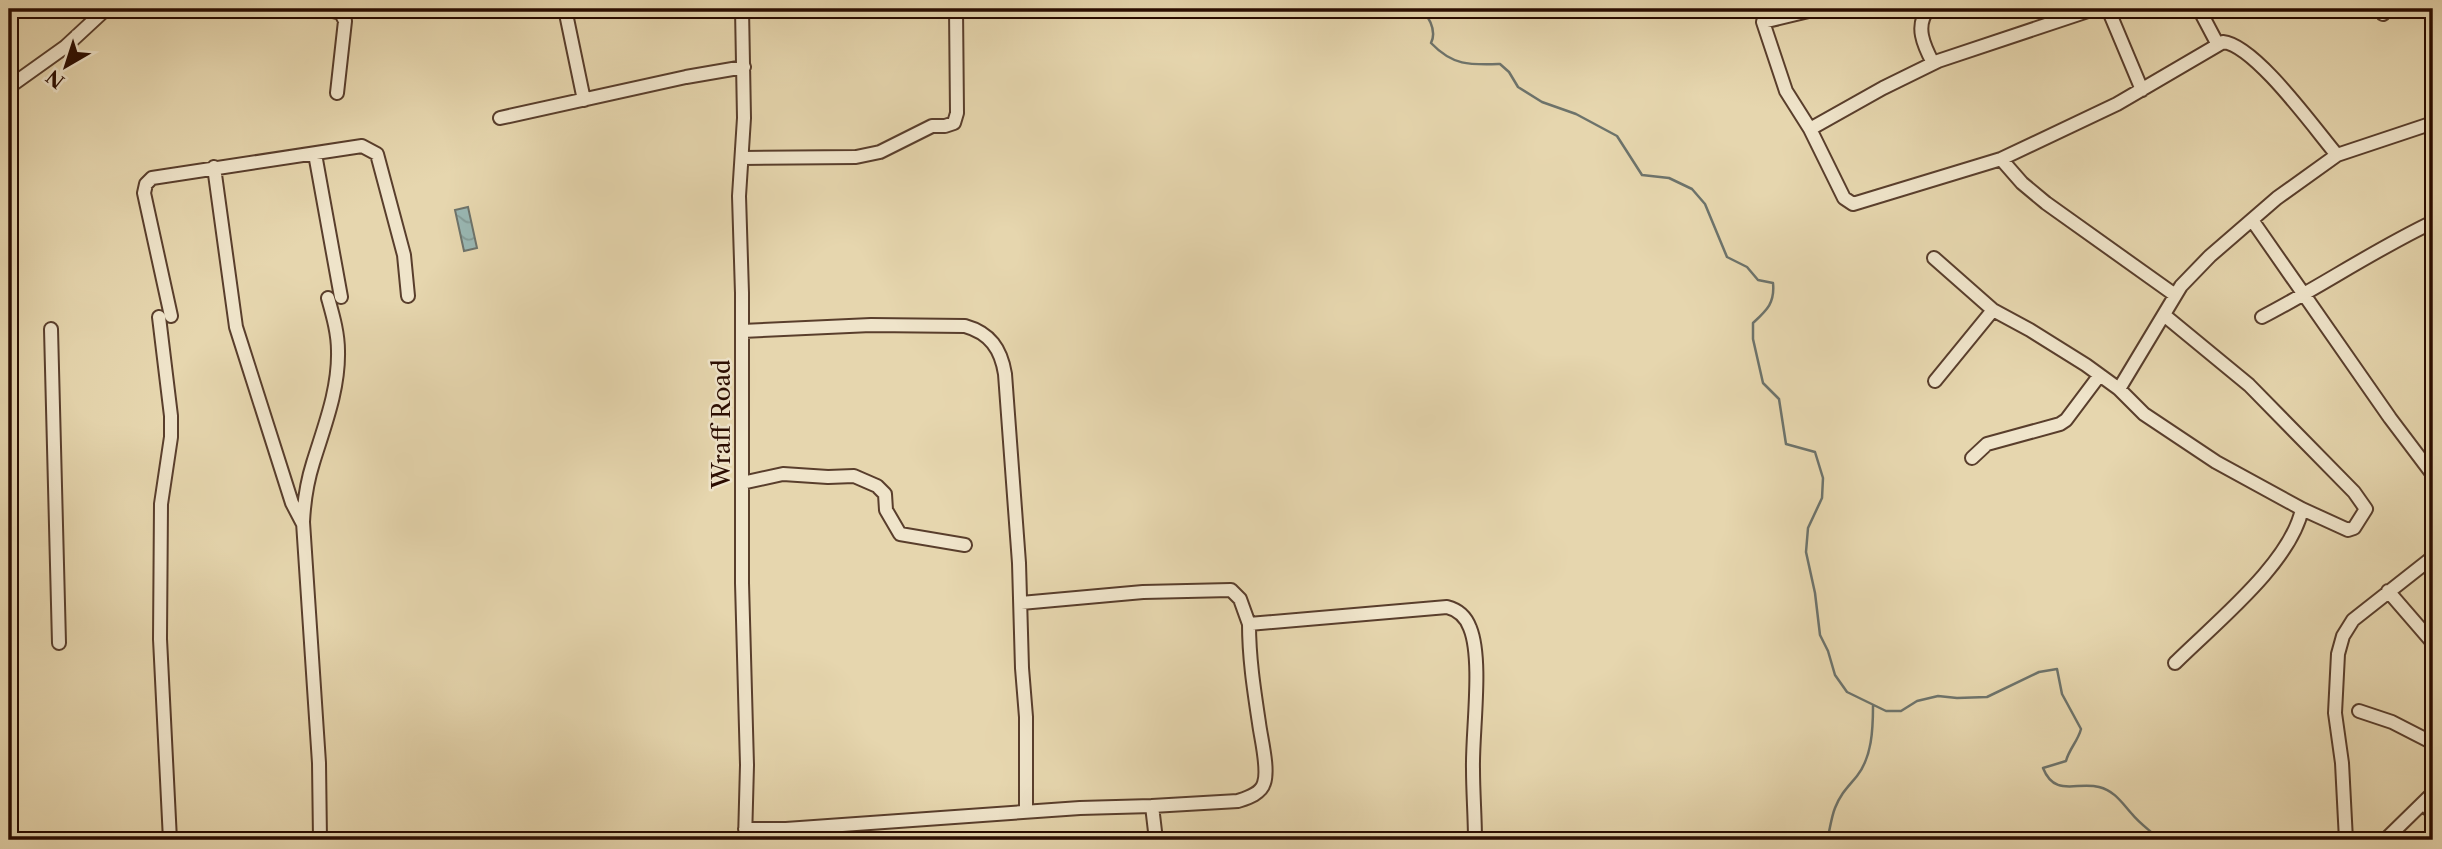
<svg xmlns="http://www.w3.org/2000/svg" width="2442" height="849" viewBox="0 0 2442 849" font-family="'Libre Caslon Text',serif">
<style>
.water{fill:url(#water-waves);stroke:#6d736b;stroke-width:2}
.lines{fill:none;stroke-linecap:round;stroke-linejoin:round}
.stream{stroke:#6d736b;stroke-width:2.5}
.minor-casing{stroke:#593e2c;stroke-width:16}
.minor{stroke:#efe4ca;stroke-width:12}
.labels{text-anchor:middle;dominant-baseline:central;stroke-width:5;stroke-linejoin:round;paint-order:stroke}
.street-label{font-size:24px;fill:#2a0c00;stroke:#efe4ca}
</style>
<defs>
<pattern id="water-waves" width="16" height="10" patternUnits="userSpaceOnUse" patternTransform="scale(1.75)"><rect width="16" height="10" fill="#99b7b3"/><path d="M0 5q4-4 8 0t8 0" fill="none" stroke="#849c98"/></pattern>
</defs>
<rect width="100%" height="100%" fill="#e6d6ae"/>
<filter id="stains"><feTurbulence type="fractalNoise" baseFrequency=".00286" numOctaves="4"/><feColorMatrix values="0 0 0 0 .2 0 0 0 0 .09 0 0 0 0 .02 0 0 0 .5 -.17"/></filter>
<radialGradient id="worn" r=".72"><stop offset=".6" stop-color="#630" stop-opacity="0"/><stop offset="1" stop-color="#630" stop-opacity=".3"/></radialGradient>
<path class="water" d="M468 207 477 248 464 251 455 210Z"/>
<g class="lines">
<path class="stream" d="M1422 9C1430 19 1437 31 1431 43 1453 66 1470 65 1500 64L1509 72 1518 87 1542 102 1576 114 1617 136 1642 175 1669 178 1692 189 1705 204 1727 257 1747 267 1758 280 1773 283C1775 303 1767 310 1753 323V339L1763 383 1779 399 1786 444 1815 452 1823 478 1822 498 1808 528 1806 552 1815 593 1820 635 1828 651 1835 675 1847 692 1886 711H1901L1917 701 1938 696 1957 698 1987 697 2039 672 2057 669 2062 694 2081 729C2078 741 2069 749 2066 761L2043 768C2055 798 2077 781 2099 787 2115 791 2122 803 2132 814 2140 824 2151 831 2160 840
M1827 840C1830 830 1831 818 1835 808 1841 793 1848 787 1857 776 1872 757 1873 729 1873 706"/>
<defs>
<path id="minor" d="M325 9 341 13 345 21 337 93
M565 9 584 100
M742 9 744 118 739 196 742 293V583L747 765 745 840
M1817 9 1763 22 1786 91 1810 129 1844 198 1853 204 2001 159 2117 104 2223 42C2255 45 2315 129 2337 155
M1929 9C1914 25 1924 46 1933 63
M2108 9 2142 90
M2199 9 2218 45
M2381 9 2383 14
M9 87 65 47 106 9
M500 118 686 77 744 67
M1810 129 1883 88 1938 61 2094 9
M315 154 341 297
M742 158 856 157 880 152 932 126H945L954 123 957 113 956 9
M2001 159 2022 183 2046 203 2175 295
M214 167 236 327 292 503 303 524
M2252 220 2390 418 2433 475
M1934 258 1993 310 2030 330 2086 365 2119 389 2144 414 2216 462 2302 509 2348 530 2354 528 2366 509 2354 492 2249 385 2164 315
M171 316 144 193 146 184 152 178 362 146 377 154 404 255 408 296
M159 317 171 416V437L161 504 160 639 170 840
M2262 317C2320 287 2374 250 2433 222
M51 329 59 643
M742 331 871 325 965 326C990 333 1001 349 1005 374L1019 563 1022 668 1026 717V811
M1935 381 1993 310
M2119 389 2181 286 2210 256 2277 198 2337 155 2433 123
M1972 458 1987 444 2060 424 2066 420 2099 376
M742 483 783 474 828 477 854 476 877 486 885 494 886 510 900 534 965 545
M2388 591 2433 643
M1021 603 1143 592 1231 590 1240 599 1249 624
M2175 663C2214 624 2291 563 2302 509
M2359 711 2392 722 2433 743
M2424 802 2433 815
M1152 806 1238 801C1247 798 1261 794 1264 783 1269 769 1261 739 1259 723 1254 690 1249 658 1249 624L1447 607C1459 610 1466 617 1470 628 1483 660 1472 733 1473 769 1473 793 1475 817 1475 840
M745 829H786L1080 808 1152 806 1156 840
M320 840 319 763 303 522C304 502 307 482 313 463 324 427 339 390 338 351 338 333 333 316 328 298
M2346 840 2342 763 2335 713 2338 654 2343 636 2353 620 2433 557
M2385 840 2433 793"/>
</defs>
<use href="#minor" class="minor-casing"/>
<use href="#minor" class="minor"/>
</g>
<g class="labels">
<g class="street-label">
<text transform="translate(721 424) rotate(-90)">Wraff Road</text>
</g>
</g>
<rect width="2442" height="849" fill="none" stroke="#e6d6ae" stroke-width="35"/>
<rect x="10" y="10" width="2421" height="828" fill="none" stroke="#2a0c00" stroke-width="3.5"/>
<rect x="18" y="18" width="2407" height="814" fill="none" stroke="#2a0c00" stroke-width="2"/>
<g transform="translate(66 66) rotate(219)" stroke="#efe4ca" stroke-width="5" paint-order="stroke">
<path d="M0-5L12 26L0 18L-12 26Z" fill="#2a0c00"/>
<text y="-10" font-size="19" font-weight="bold" text-anchor="middle" fill="#2a0c00">N</text>
</g>
<rect width="100%" height="100%" filter="url(#stains)"/>
<rect width="100%" height="100%" fill="url(#worn)"/>
</svg>
